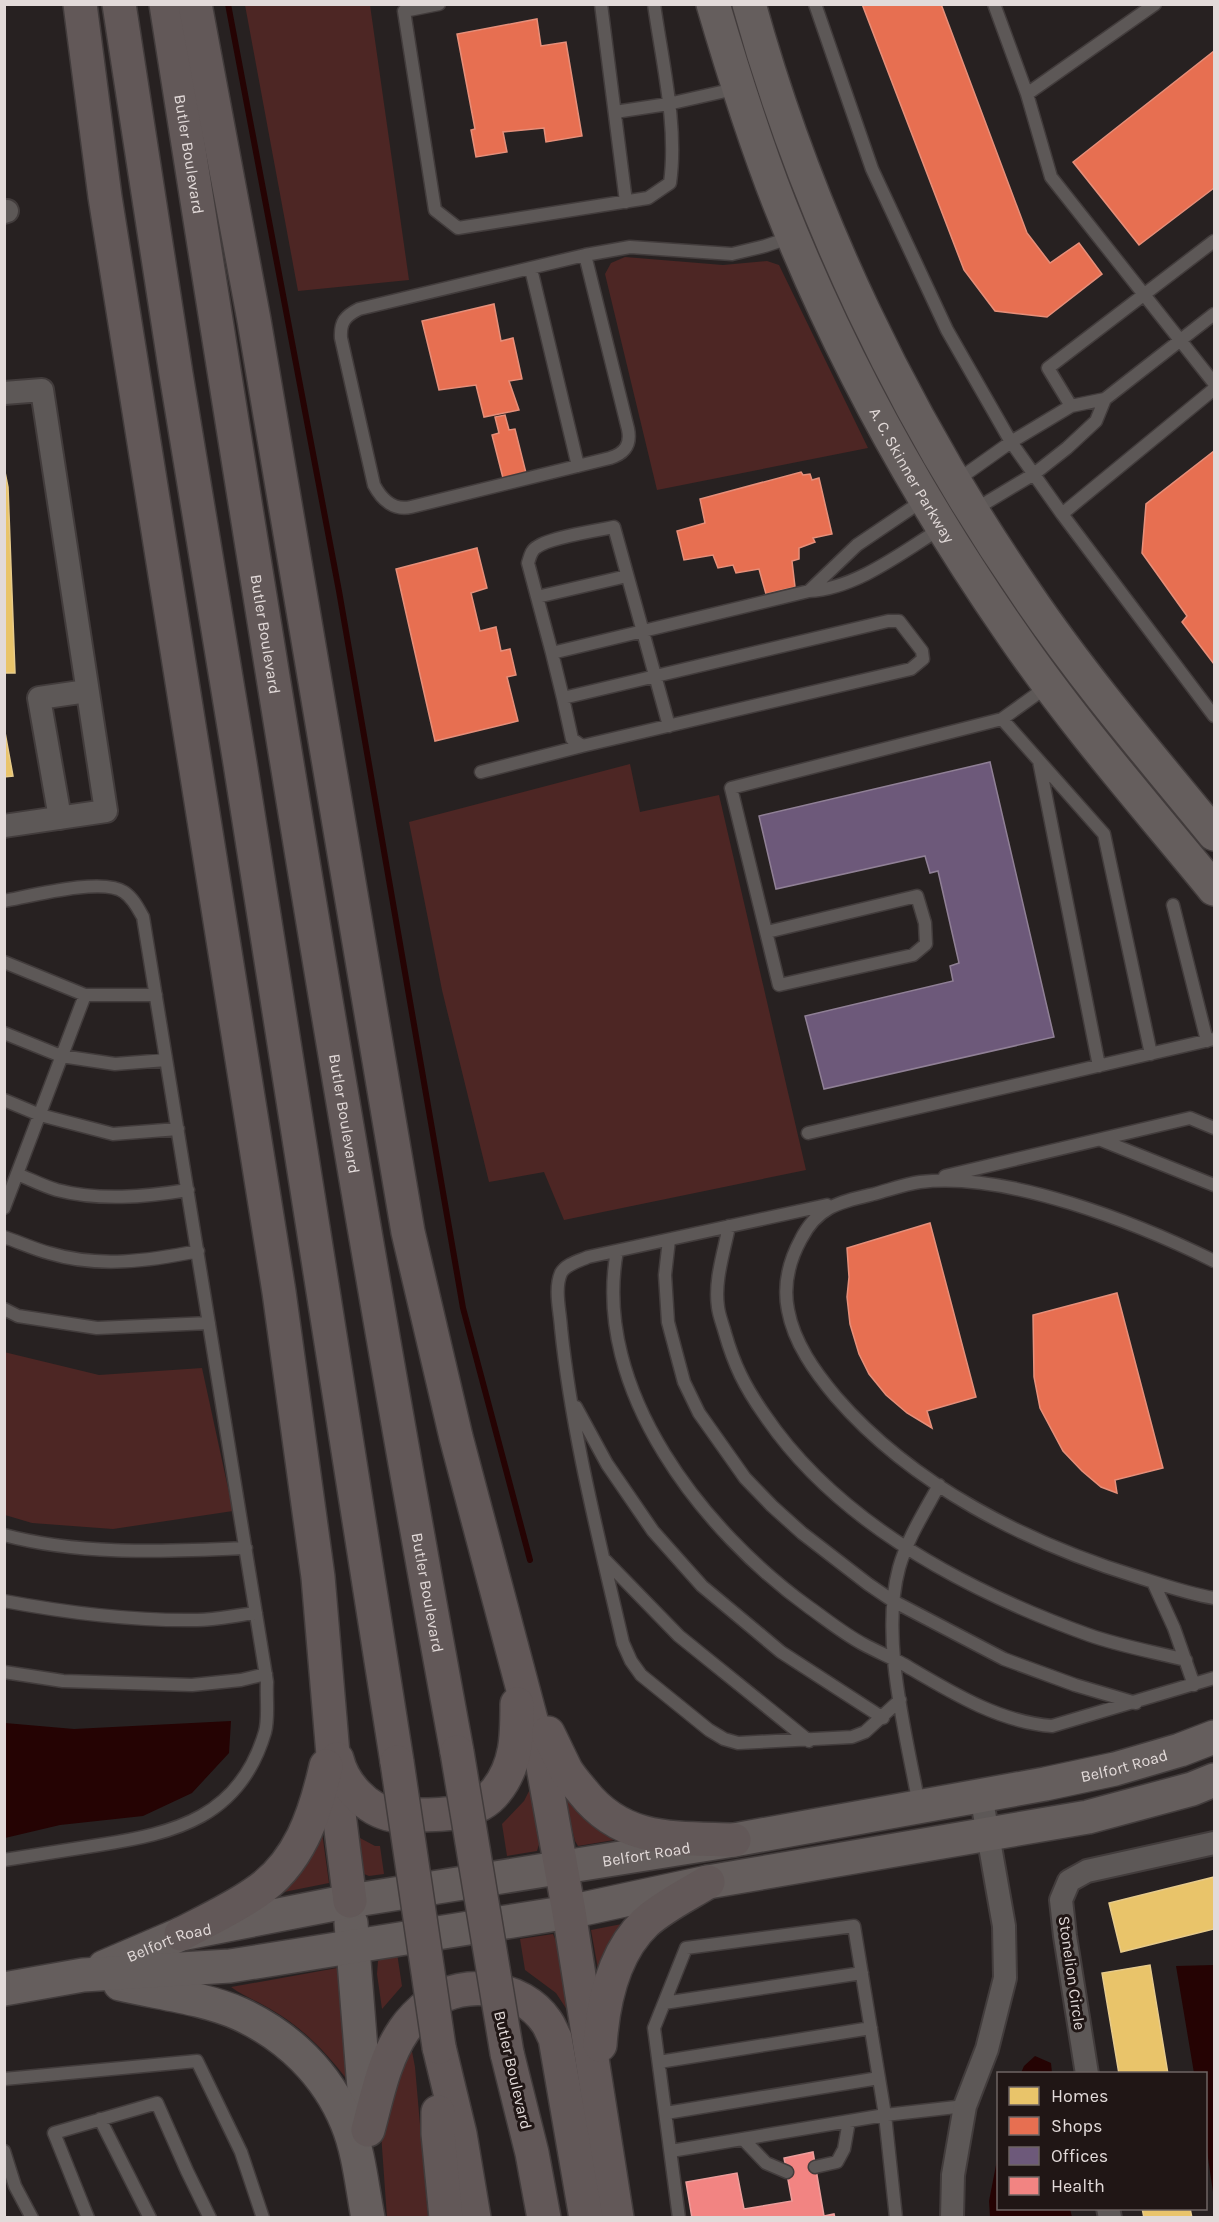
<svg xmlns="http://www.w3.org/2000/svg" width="1219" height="2222" viewBox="0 0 1219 2222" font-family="Karla,sans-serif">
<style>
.green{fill:#4d2624}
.water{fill:#250303}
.homes{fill:#e9c46a;stroke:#e7cb8b;stroke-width:1.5}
.shops{fill:#e76f51;stroke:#e68f7a;stroke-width:1.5}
.offices{fill:#6d597a;stroke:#908096;stroke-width:1.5}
.health{fill:#f28482;stroke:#ed9e9c;stroke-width:1.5}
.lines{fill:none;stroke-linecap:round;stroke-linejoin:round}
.stream{stroke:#250303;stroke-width:6}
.lane-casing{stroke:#423c3c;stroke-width:15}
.street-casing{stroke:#423c3c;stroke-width:26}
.secondary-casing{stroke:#423c3c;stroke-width:36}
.highway-casing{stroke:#423c3c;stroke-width:36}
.lane{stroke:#5d5857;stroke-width:12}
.street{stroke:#5d5857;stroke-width:22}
.secondary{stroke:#655e5d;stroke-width:33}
.highway{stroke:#625858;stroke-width:33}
.highway-bridge-casing{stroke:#423c3c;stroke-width:36;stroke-linecap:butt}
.highway-bridge{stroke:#625858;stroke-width:33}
.labels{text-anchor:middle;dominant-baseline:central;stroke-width:6;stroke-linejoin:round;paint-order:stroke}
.street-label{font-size:16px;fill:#e2dad9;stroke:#201615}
</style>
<rect width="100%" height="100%" fill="#272121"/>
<path class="green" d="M245 5H370L409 280 298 291Z
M625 257 723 265 767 261 779 265 868 448 657 490 605 274 611 263Z
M630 764 640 812 719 795 806 1170 564 1220 544 1172 489 1182 442 990 409 822Z
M4 1352 99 1375 202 1368 233 1511 113 1529 32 1523 5 1515Z
M531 1787 541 1838 537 1851 507 1856 502 1824 524 1801Z
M568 1798 616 1838 614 1840 578 1846 575 1841 565 1800Z
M322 1832 329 1883 274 1894Z
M360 1838 375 1846H380L384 1874 369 1876 364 1874 360 1861Z
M627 1923 598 1969 591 1930Z
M553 1934 561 1953 571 2016 556 1993 525 1970 520 1939Z
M397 1953 402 1986 382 2009 377 1974 378 1961 385 1956Z
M337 1968 341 1983 348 2081C327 2053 303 2028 272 2010 259 2002 243 1996 231 1987Z
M410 2041 415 2067 428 2217 387 2218 381 2133Z"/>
<path class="water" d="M231 1721 229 1753 192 1793 143 1816 60 1825 5 1838V1723L74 1729Z
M1214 1965V2199L1206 2144V2074L1194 2073 1176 1966Z
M1035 2056 1051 2063 1052 2073H1021L1024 2066Z
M998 2155V2208L1070 2209 1072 2217H990L989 2201Z"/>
<path class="homes" d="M4 467 8 487 15 673H4Z
M4 727 13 776 4 777Z
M1214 1877V1929L1121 1952 1109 1903Z
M1150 1965 1168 2074H1119L1102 1973Z
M1142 2208H1190L1192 2218H1144Z"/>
<path class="shops" d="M862 4H941L1027 233 1050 263 1079 243 1102 274 1047 317 995 311 964 270Z
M537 19 541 46 566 42 582 136 546 142 544 128 503 132 507 152 476 157 471 130 475 129 457 34Z
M1214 51V188L1139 245 1073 162Z
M494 304 501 341 513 338 522 379 509 381 519 410 484 417 476 385 439 390 422 321Z
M505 415 509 430 515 429 526 473 503 478 492 435 499 433 495 417Z
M1214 451V664L1182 622 1187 616 1142 553 1146 504Z
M801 472 803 475 810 474 812 480 819 478 832 534 813 538 815 542 799 548V559L792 561 795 587 766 594 759 569 736 573 733 565 718 568 713 555 684 560 677 531 705 523 700 499Z
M477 548 487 588 471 593 480 631 496 627 501 651 510 649 516 675 507 677 518 721 435 741 396 569Z
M930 1223 976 1397 927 1411 932 1428 907 1413 886 1395 869 1374 859 1354 850 1324 847 1297 849 1277 847 1248Z
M1117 1293 1163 1468 1115 1480 1117 1493 1101 1487 1082 1471 1063 1451 1040 1408 1034 1377 1033 1315Z"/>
<path class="offices" d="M990 762 1054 1037 824 1089 805 1016 953 981 950 966 959 963 938 871 930 873 925 856 776 889 759 816Z"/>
<path class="health" d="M813 2152 824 2216 834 2214 835 2218H692L686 2182 737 2173 744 2209 792 2201 784 2158Z"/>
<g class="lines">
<path class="stream" d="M228 4 339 591 463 1308 530 1560"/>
<defs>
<path id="lane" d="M439 4 404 11 435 210 458 228 648 198 670 183C678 126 662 61 654 4
M601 4 626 202
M815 4 872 169 947 330 1011 442 1062 514
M994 4 1027 94 1155 4
M1027 94 1051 177 1214 383
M615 112 668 104 739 88
M585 255 628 429C631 444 626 453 610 458L411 507C394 511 382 500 374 485L341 338C340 322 345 316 359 309L585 255 630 247 732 254 765 246 792 237
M531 269 578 466
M1214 389 1062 514 1214 716
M1071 406 1048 368 1214 241
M956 481 1011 442 1071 406 1105 399 1214 314
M974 510 1034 474 1067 448 1096 421 1105 399
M809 591 857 545 925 499
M537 597 627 576
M552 653 528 563C530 557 531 550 537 547 548 538 598 530 614 527L669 726
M563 698 572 739 582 746 911 669 923 659 922 651 899 621H888L563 698 552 653 809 591C856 589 904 551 943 527
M1002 719 1104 834 1151 1054
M1039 761 1099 1066
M481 772 582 746
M4 901C31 896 103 877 124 892 133 898 138 908 143 917L267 1682C266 1698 269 1718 265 1732 240 1817 176 1833 99 1845 68 1850 36 1855 4 1860
M1173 905 1207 1041
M767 932 917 896 925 923 926 944 913 955 779 985 731 788 1002 719 1048 686
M4 962 85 995H156
M4 1033 61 1056 115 1064 166 1060
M4 1100 40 1115 113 1134 178 1129
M808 1133 1214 1039
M1101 1140 1214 1185
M17 1174C30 1179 43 1186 57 1190 99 1201 145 1197 188 1190
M945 1176 1190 1118 1214 1128
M827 1205 588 1257C579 1261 566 1264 561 1273 554 1289 560 1311 561 1328 572 1435 599 1539 623 1643L631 1661 641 1675 709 1730 724 1739 738 1743 852 1737 865 1732 900 1700
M4 1208 85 995
M729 1226C724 1252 714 1281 718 1307 719 1316 723 1325 725 1333 734 1365 745 1387 764 1414 838 1524 967 1591 1089 1635 1120 1646 1154 1652 1186 1660
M4 1237C19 1242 34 1249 49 1253 98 1268 149 1261 198 1251
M669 1240 665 1275 668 1322 684 1382 699 1413 745 1478 772 1506 802 1533 868 1584 893 1601 1004 1659 1075 1685 1136 1703
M617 1251C591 1390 704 1532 810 1608 827 1620 844 1634 863 1644 876 1651 890 1657 903 1664 949 1691 998 1722 1052 1726L1214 1678
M1214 1261C1137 1223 1006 1171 920 1182 905 1184 889 1190 874 1194 840 1202 818 1206 801 1239 789 1261 783 1285 788 1310 794 1343 815 1372 836 1397 913 1486 1027 1543 1138 1577 1163 1585 1189 1594 1214 1598
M4 1309 18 1316 97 1328 209 1323
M576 1407 607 1464 653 1531 702 1586 781 1652 883 1718
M4 1535C83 1556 165 1551 246 1548
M604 1559 679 1636 809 1741
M1153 1582 1174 1628 1194 1685
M4 1601C68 1613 132 1621 197 1620 216 1620 237 1615 256 1613
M4 1672 63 1681 192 1685 241 1680 266 1674
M919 1805C906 1734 880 1638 899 1568 907 1539 925 1511 939 1485
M664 2003 862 1973
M659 2062 871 2028
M4 2079 197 2061 241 2152 263 2218
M666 2113 879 2078
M100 2119 150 2218
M743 2139 766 2163 787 2172
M4 2151 15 2186 32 2218
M671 2151 885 2115 896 2218
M815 2167 837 2162 844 2149 849 2121
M88 2218 54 2133 157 2103 187 2171 210 2218
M679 2218 654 2028 686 1948 854 1926 885 2115 965 2106"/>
<path id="street" d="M4 212 7 211
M4 393 42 390 106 811 4 826
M60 818 39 698 87 691
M1087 2074 1065 1936 1061 1900 1069 1881 1087 1871 1214 1843
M1108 2208 1110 2218
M952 2218 953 2175 965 2106 987 2049 1005 1978 1004 1926 981 1795"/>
<g id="secondary">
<path id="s1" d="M713 4C733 72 754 139 780 205 840 357 920 501 1013 635 1074 724 1146 806 1214 889"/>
<path d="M749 4C807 214 904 416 1027 595 1084 679 1150 756 1214 834"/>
<path d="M351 1923 367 2126"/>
<path id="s2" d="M104 1967 181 1934 350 1901 734 1840 1045 1784 1115 1769 1180 1750 1214 1737"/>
<path d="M120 1984C158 1993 204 1998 240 2014 288 2036 327 2074 347 2123 359 2152 362 2187 368 2218"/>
<path d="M4 1989 83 1975 230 1966 569 1912 708 1882 1088 1817 1192 1789 1214 1780"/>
</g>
<g id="highway">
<path d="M80 4 105 197 279 1292 318 1577 336 1790 350 1901"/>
<path d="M119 4 176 374 240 763 397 1762"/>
<path id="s3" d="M166 4C258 588 350 1171 457 1752"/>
<path d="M195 4 254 320 408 1232 456 1437 542 1761 569 1912 617 2218"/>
<path d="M548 1733C554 1745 560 1758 566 1770 571 1778 577 1785 583 1792 623 1843 675 1838 734 1840"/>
<path d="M337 1759C343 1784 366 1810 393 1815 398 1816 405 1815 411 1815 439 1815 477 1816 496 1791 517 1765 517 1736 517 1704"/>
<path d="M181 1934C206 1921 232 1909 255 1893 299 1864 315 1815 326 1766"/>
<path d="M600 2045C603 2001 613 1953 646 1922 664 1906 687 1895 708 1882"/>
<path d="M439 2047 460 2134 474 2218"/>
<path d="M507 2053 532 2153 544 2218"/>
<path d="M438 2112V2134L446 2218"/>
<path d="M368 2130C377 2097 384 2059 404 2030 411 2020 420 2011 430 2003 465 1978 522 1986 546 2021 550 2026 552 2033 555 2038L586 2218"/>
</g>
</defs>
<use href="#lane" class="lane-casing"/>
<use href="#street" class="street-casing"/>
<use href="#secondary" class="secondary-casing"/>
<use href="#highway" class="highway-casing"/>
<use href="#lane" class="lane"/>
<use href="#street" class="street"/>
<use href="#secondary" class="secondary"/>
<use href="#highway" class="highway"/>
<defs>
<path id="highway-bridge" d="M457 1752 507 2053
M397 1762 439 2047"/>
</defs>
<use href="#highway-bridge" class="highway-bridge-casing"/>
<use href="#highway-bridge" class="highway-bridge"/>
</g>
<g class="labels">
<g class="street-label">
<text stroke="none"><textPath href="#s3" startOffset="152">Butler Boulevard</textPath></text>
<text stroke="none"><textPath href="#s1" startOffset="513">A. C. Skinner Parkway</textPath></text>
<text stroke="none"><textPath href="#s3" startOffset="638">Butler Boulevard</textPath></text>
<text stroke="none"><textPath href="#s3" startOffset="1124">Butler Boulevard</textPath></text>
<text stroke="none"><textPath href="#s3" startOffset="1610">Butler Boulevard</textPath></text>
<text stroke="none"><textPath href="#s2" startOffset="1042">Belfort Road</textPath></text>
<text stroke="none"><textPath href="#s2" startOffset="556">Belfort Road</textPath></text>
<text stroke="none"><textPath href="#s2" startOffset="70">Belfort Road</textPath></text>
<text transform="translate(1072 1973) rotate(82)">Stonelion Circle</text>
<text transform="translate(513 2070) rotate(77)">Butler Boulevard</text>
</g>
</g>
<rect width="1219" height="2222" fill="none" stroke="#e2dad9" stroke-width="12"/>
<rect x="997" y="2072" width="210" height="138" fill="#201615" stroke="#6e6463" stroke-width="1.5"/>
<rect x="1009" y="2087" width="30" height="18" fill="#e9c46a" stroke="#6e6463" stroke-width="1.5"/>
<text x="1051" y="2102" font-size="18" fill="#e2dad9">Homes</text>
<rect x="1009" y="2117" width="30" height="18" fill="#e76f51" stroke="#6e6463" stroke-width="1.5"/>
<text x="1051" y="2132" font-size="18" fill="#e2dad9">Shops</text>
<rect x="1009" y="2147" width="30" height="18" fill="#6d597a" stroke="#6e6463" stroke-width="1.5"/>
<text x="1051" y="2162" font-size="18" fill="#e2dad9">Offices</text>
<rect x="1009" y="2177" width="30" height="18" fill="#f28482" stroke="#6e6463" stroke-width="1.5"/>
<text x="1051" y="2192" font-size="18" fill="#e2dad9">Health</text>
</svg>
